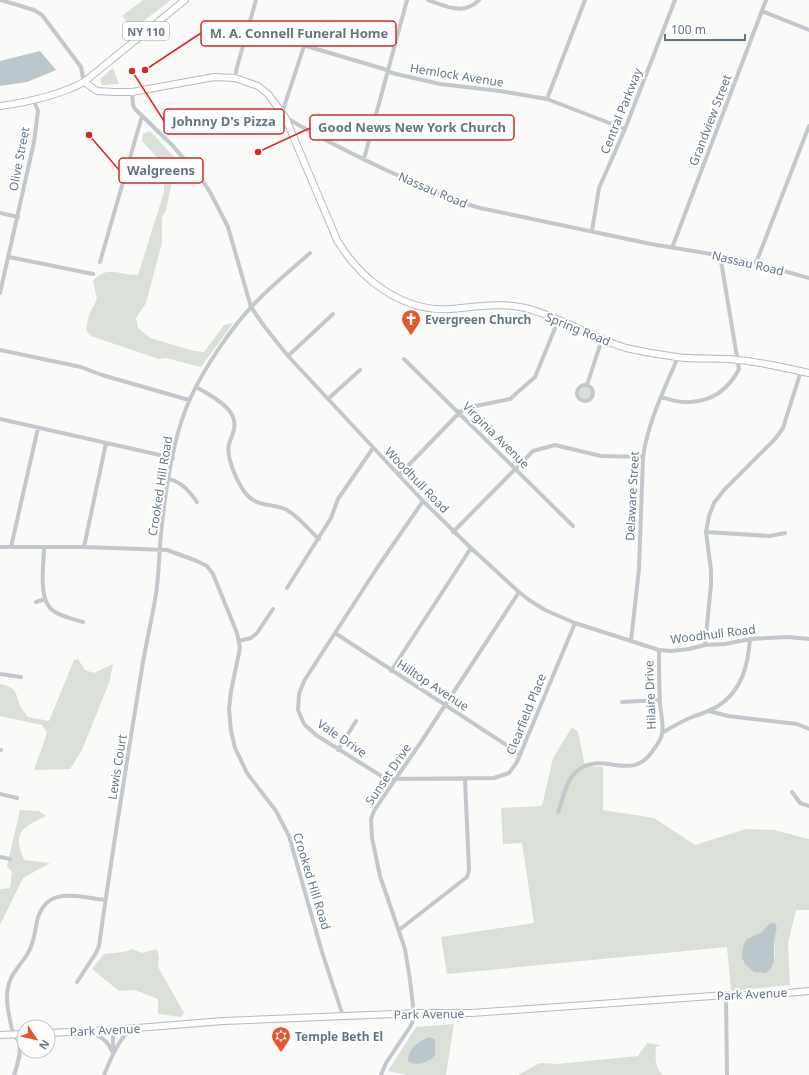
<svg xmlns="http://www.w3.org/2000/svg" width="809" height="1075" viewBox="0 0 809 1075" font-family="'Noto Sans',sans-serif">
<style>
.green{fill:#dadfd7;fill-rule:evenodd}
.water{fill:#bbc7cb}
.lines{fill:none;stroke-linecap:round;stroke-linejoin:round}
.secondary-casing{stroke:#b3babf;stroke-width:8}
.primary-casing{stroke:#b5babe;stroke-width:8}
.street{stroke:#c3c8cc;stroke-width:4}
.secondary{stroke:#fff;stroke-width:6}
.primary{stroke:#fff;stroke-width:6}
.labels{text-anchor:middle;dominant-baseline:central;stroke-width:4;stroke-linejoin:round;paint-order:stroke}
.shield{fill:#fff;stroke:#939fa8;stroke-width:1}
.shield-label{font-size:11px;font-weight:bold;fill:#657683}
.street-label{font-size:12px;fill:#657683;stroke:#fff}
.poi-label{font-size:12px;font-weight:bold;fill:#657683;stroke:#fff;text-anchor:start}
.leader{fill:none;stroke:#d62828;stroke-width:1.5}
.callout-dot{fill:#d62828;stroke:#fff;stroke-width:1.5}
.callout{fill:#fff;stroke:#d62828;stroke-width:1.5}
.callout-label{font-size:13px;text-anchor:middle;font-weight:bold;fill:#657683}
</style>
<rect width="100%" height="100%" fill="#fafaf8"/>
<path class="green" d="M143 0H171L133 29 122 16Z
M113 68 119 84 102 85 100 79Z
M150 131 176 159V162L166 210 162 217V243L146 303 136 318 138 328 150 338 194 351 204 352 224 325 233 323 201 367 166 358 159 359 91 336 86 330 89 315 97 299 93 281C108 264 119 276 138 275L164 192V175L162 163 142 141 143 134Z
M579 393a6 6 0 1 1 12 0a6 6 0 1 1-12 0Z
M78 659 85 670 94 673 113 664 109 683 82 750 70 769 34 770 47 733 42 725 0 716V684C21 688 14 696 22 709 24 712 26 714 28 717L49 721 74 660Z
M572 727 578 732 585 766 603 767V810L654 818 695 845 746 829 774 830 809 839V910H796L788 943 790 985 731 991 727 947 447 974 441 937 534 923 522 843 503 844 501 808 542 806 553 758ZM777 928 774 936 775 958 747 939 762 932Z
M20 810 39 811 46 816C22 828 12 831 24 860L50 863 23 878 0 925V889L10 888 12 872 7 866Z
M133 949 142 953 157 949 159 957 158 967 184 1013 181 1017 158 1014V999L135 990 119 991 92 969 104 954 123 952Z
M454 1024 446 1075H407L388 1071 416 1027ZM435 1040V1057L408 1061C408 1045 423 1044 435 1040Z
M647 1043 661 1045 656 1047C655 1056 655 1069 663 1075H518L540 1063 558 1064 638 1056Z"/>
<path class="water" d="M40 51 56 70 27 82 0 86V61Z
M775 923 777 928C775 934 774 940 774 947 774 958 776 965 766 973L754 972 745 964 742 958 743 947 747 939 762 932 769 924Z
M430 1037 435 1040V1056C427 1062 418 1067 408 1061 408 1048 419 1041 430 1037Z"/>
<g class="lines">
<defs>
<path id="secondary" d="M84 82 97 91 114 92H132L214 77 235 78 258 86 268 94 285 117 337 240C360 279 402 312 450 309 475 307 500 302 525 308 559 316 592 338 626 348 643 352 660 355 677 357 697 360 717 357 738 360 761 362 785 368 809 373
M48 1033 113 1030 223 1021 419 1013H471L726 995H766L809 991
M0 1035 24 1034"/>
<path id="primary" d="M0 106C29 102 58 96 84 82L185 0"/>
</defs>
<use href="#secondary" class="secondary-casing"/>
<use href="#primary" class="primary-casing"/>
<path class="street" d="M1 0 34 10 42 15 81 67 84 82
M428 0C446 6 463 16 479 0
M762 11 809 30
M286 40 384 69 392 73 440 84 500 91 547 99 625 129
M235 78 237 67 256 0
M132 92 133 105 135 109 173 146 202 180 210 192 228 227 251 307 264 326 288 356 423 501 471 548 519 592 529 600 545 610 575 623 659 650 671 651 689 649 705 645 725 644 750 639 788 637 809 639
M547 99 585 0
M282 113 304 46
M285 117C318 137 352 154 386 170 417 184 447 199 480 208L651 244 741 259 809 278
M364 159 407 0
M0 213 18 217
M592 231 599 188 625 129 675 0
M672 248 766 0
M9 257 93 274
M100 262 142 116
M756 263 809 126
M0 293 34 142 38 111 34 101
M0 350 81 367 102 375 189 400
M288 356 333 314
M404 359 573 526
M577 393a8 8 0 1 1 16 0a8 8 0 1 1-16 0Z
M587 385 602 339
M196 387C207 393 229 405 233 417 237 427 232 435 229 444 226 457 236 479 243 490 256 509 271 502 287 510 299 517 309 530 319 539
M662 397C693 409 723 400 739 369L720 255
M328 399 360 370
M0 419 173 458
M399 475 459 413 466 408 510 399 535 377 558 321
M169 479C182 482 190 492 197 502
M423 501 377 568 304 681 299 694 298 710 304 724 316 735 386 779 494 778 509 773 517 762 575 623
M453 532 533 451 555 445 601 456 643 457
M706 532 770 536 785 533
M0 547H84L167 550 197 561 207 566 213 574 237 633 240 648 231 691 229 709 231 731 235 748 247 773 276 811 289 836 322 952 343 1016
M11 547 38 428
M44 547C44 564 38 596 51 609 58 616 73 619 83 622
M84 547 106 443
M287 588 331 518 338 499 373 448
M36 602 45 599
M335 633 520 754
M239 641 251 638 257 633 273 609
M631 641 639 569 643 457C648 422 664 390 678 357
M705 645 711 585V570L706 532 709 516 714 503 724 490 775 439 783 428 801 371
M391 671 471 548
M0 674 21 677
M622 702 660 700
M709 711 728 716 797 724 809 729
M662 733C672 727 682 721 692 717 701 714 710 711 718 706 742 691 748 665 750 639
M0 750H1
M338 750 356 721
M792 792 800 803 809 806
M0 794 17 798
M558 812C563 799 566 780 577 771 603 749 632 785 654 749 657 745 662 738 662 733 664 723 660 711 660 702 659 685 659 667 659 650
M0 857 10 859
M399 930 467 877 469 870 465 779
M77 982 96 953 99 946C112 853 127 760 142 668 146 643 152 619 156 594 159 574 159 554 161 534 165 492 172 438 190 399 204 368 231 328 255 303 272 285 292 269 310 253
M726 995 727 1075
M91 1032C104 1039 107 1040 113 1053
M113 1051V1030
M14 1075C17 1066 22 1052 19 1042 18 1040 15 1037 14 1035 11 1028 7 1006 7 999 7 975 17 971 28 953 34 943 35 932 37 921 46 885 77 897 105 900
M104 1075C111 1058 117 1043 130 1029
M381 1075 386 1063 410 1027 413 1021V1006L410 980 405 949 380 876 372 838 371 819 374 811 384 796 421 742 519 592"/>
<use href="#secondary" class="secondary"/>
<use href="#primary" class="primary"/>
</g>
<defs>
<symbol id="church-pin" viewBox="-11 -11 22 30"><path d="M0 17L-7.5 6A9.5 9.5 0 1 1 7.5 6Z" fill="#e4572e" stroke="#fff"/><path d="M-1.2-6h2.4v3.5h3.3v2.4h-3.3V6h-2.4V-.1h-3.3v-2.4h3.3Z" fill="#fff"/></symbol>
<symbol id="synagogue-pin" viewBox="-11 -11 22 30"><path d="M0 17L-7.5 6A9.5 9.5 0 1 1 7.5 6Z" fill="#e4572e" stroke="#fff"/><path d="M0-6.5L5.6 3.2H-5.6ZM0 6.5L5.6-3.2H-5.6Z" fill="#fff"/></symbol>
</defs>
<g fill-rule="evenodd">
<use href="#church-pin" x="400" y="308" width="22" height="30"/>
<use href="#synagogue-pin" x="270" y="1025" width="22" height="30"/>
</g>
<g class="labels">
<rect class="shield" x="123" y="22" width="46" height="18" rx="3"/>
<g class="shield-label">
<text x="146" y="31">NY 110</text>
</g>
<g class="street-label">
<text transform="translate(457 75) rotate(9)">Hemlock Avenue</text>
<text transform="translate(621 111) rotate(-68)">Central Parkway</text>
<text transform="translate(710 120) rotate(-69)">Grandview Street</text>
<text transform="translate(19 159) rotate(-79)">Olive Street</text>
<text transform="translate(433 190) rotate(23)">Nassau Road</text>
<text transform="translate(748 263) rotate(13)">Nassau Road</text>
<text transform="translate(578 329) rotate(22)">Spring Road</text>
<text transform="translate(496 435) rotate(45)">Virginia Avenue</text>
<text transform="translate(417 480) rotate(46)">Woodhull Road</text>
<text transform="translate(160 486) rotate(-81)">Crooked Hill Road</text>
<text transform="translate(632 496) rotate(-87)">Delaware Street</text>
<text transform="translate(713 634) rotate(-7)">Woodhull Road</text>
<text transform="translate(433 685) rotate(33)">Hilltop Avenue</text>
<text transform="translate(650 695) rotate(-92)">Hilaire Drive</text>
<text transform="translate(526 714) rotate(-68)">Clearfield Place</text>
<text transform="translate(342 738) rotate(34)">Vale Drive</text>
<text transform="translate(117 767) rotate(-81)">Lewis Court</text>
<text transform="translate(388 774) rotate(-56)">Sunset Drive</text>
<text transform="translate(312 881) rotate(73)">Crooked Hill Road</text>
<text transform="translate(752 994) rotate(-3)">Park Avenue</text>
<text transform="translate(429 1014) rotate(-1)">Park Avenue</text>
<text transform="translate(105 1030) rotate(-3)">Park Avenue</text>
</g>
<g class="poi-label">
<text x="425" y="319">Evergreen Church</text>
<text x="295" y="1036">Temple Beth El</text>
</g>
</g>
<path class="leader" d="M145 70L201 33M132 71L164 121M258 152L310 128M89 135L119 170"/>
<g class="callout-dot">
<circle cx="145" cy="70" r="4"/>
<circle cx="132" cy="71" r="4"/>
<circle cx="258" cy="152" r="4"/>
<circle cx="89" cy="135" r="4"/>
</g>
<g class="callout">
<rect x="201" y="21" width="195" height="25" rx="4"/>
<rect x="164" y="109" width="120" height="25" rx="4"/>
<rect x="310" y="115" width="204" height="25" rx="4"/>
<rect x="119" y="158" width="84" height="25" rx="4"/>
</g>
<g class="callout-label">
<text x="299" y="38">M. A. Connell Funeral Home</text>
<text x="224" y="126">Johnny D's Pizza</text>
<text x="412" y="132">Good News New York Church</text>
<text x="161" y="175">Walgreens</text>
</g>
<g transform="translate(36 1039) rotate(125)"><circle r="19" fill="#ffffff" stroke="#c1c8cd"/>
<path d="M0-3L7 15L0 10L-7 15Z" fill="#e4572e"/>
<text y="-6" font-size="11" font-weight="bold" text-anchor="middle" fill="#657683">N</text>
</g>
<path d="M665 34v6h80v-6" fill="none" stroke="#657683" stroke-width="2"/>
<text x="671" y="34" font-size="12" fill="#657683" stroke="#ffffff" stroke-width="3" paint-order="stroke">100 m</text>
</svg>
